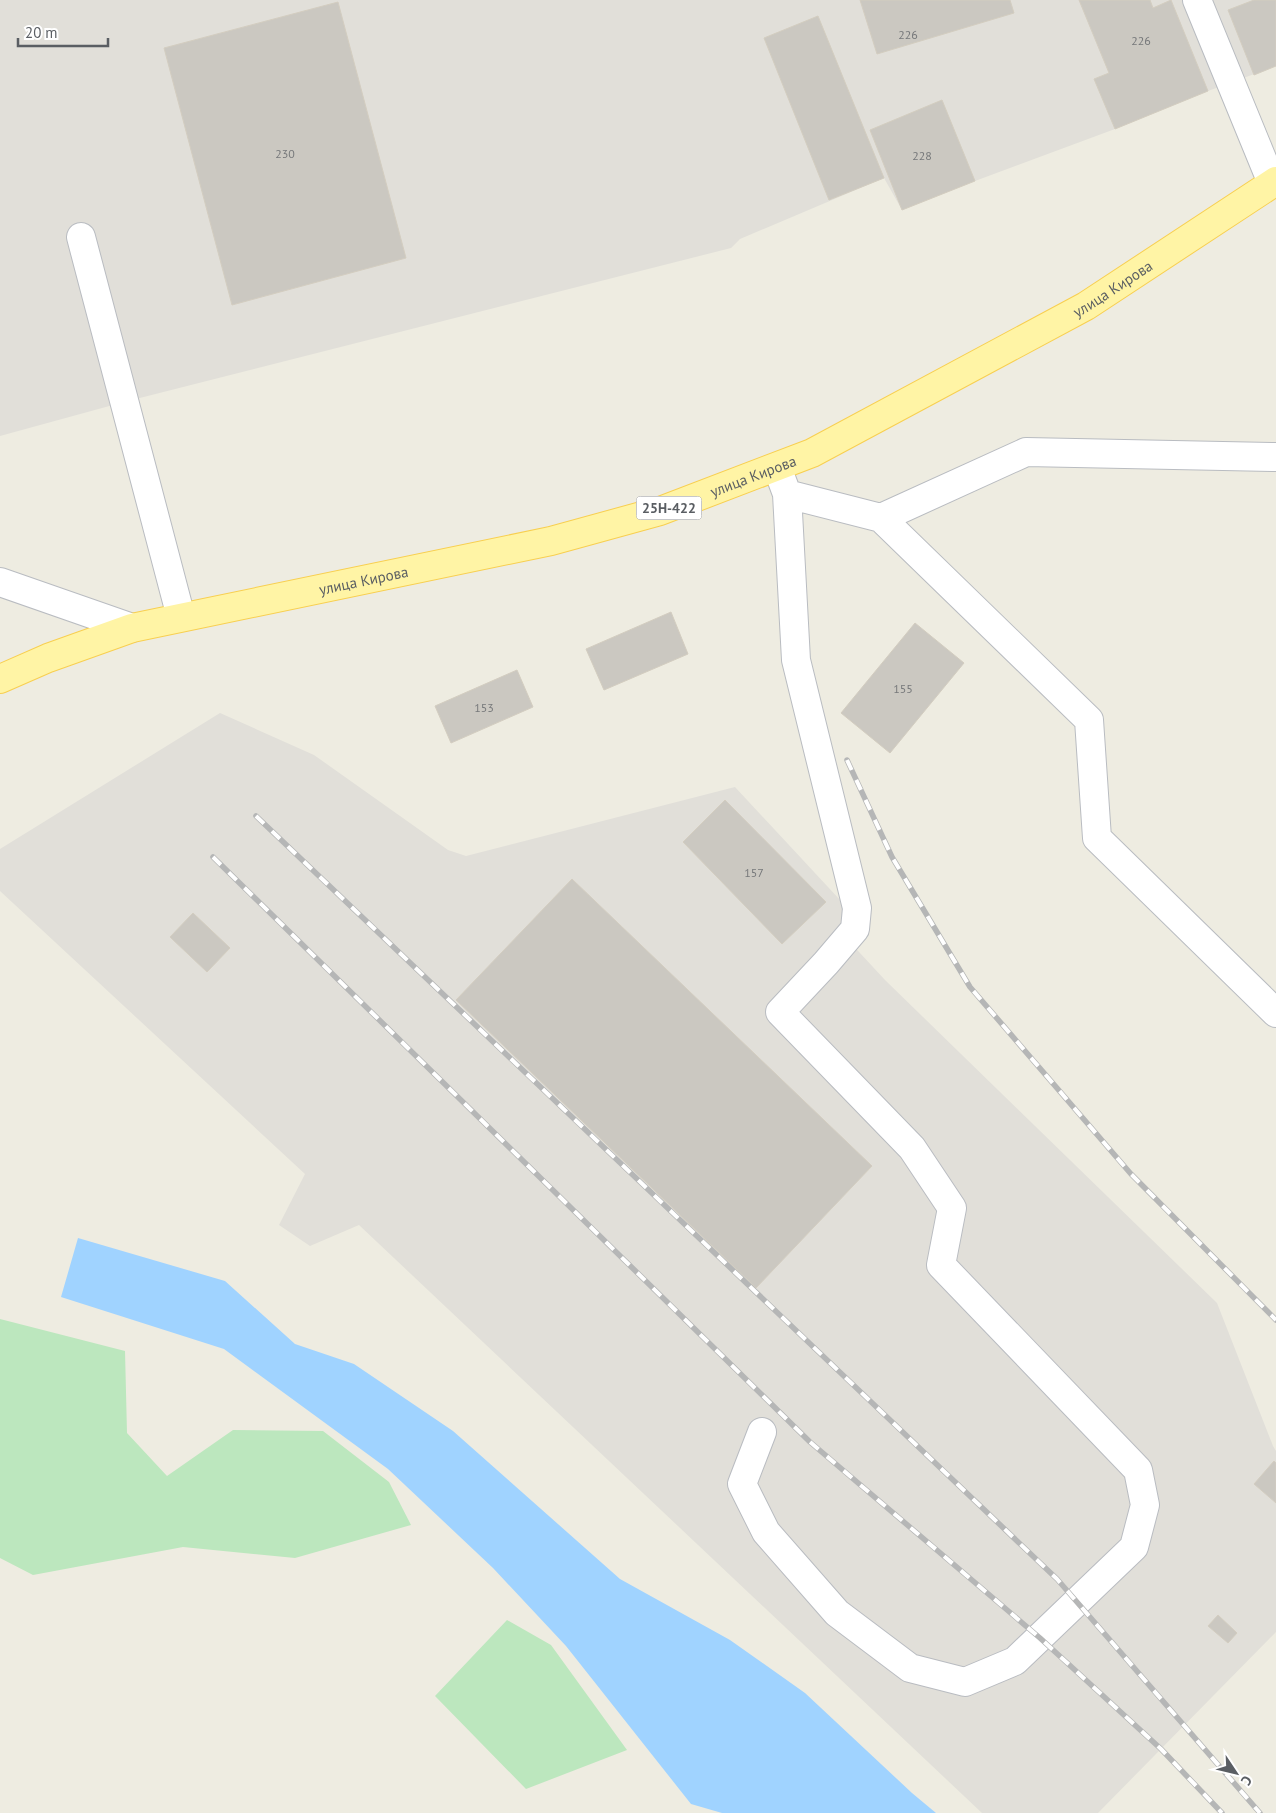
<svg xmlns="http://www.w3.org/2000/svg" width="1276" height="1813" viewBox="0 0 1276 1813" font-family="'PT Sans',sans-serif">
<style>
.industrial{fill:#e1dfd9}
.green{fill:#bce7be}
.water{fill:#a0d3ff}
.building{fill:#cbc8c1;stroke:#d3cdc0}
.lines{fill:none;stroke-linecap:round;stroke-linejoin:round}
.minor-casing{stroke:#b9bcc1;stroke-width:30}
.major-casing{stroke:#f8cf50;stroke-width:30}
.minor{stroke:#fff;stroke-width:28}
.major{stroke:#fff4a5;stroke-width:28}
.rail-casing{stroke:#b5b6b6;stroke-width:5.5}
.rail{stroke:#fff;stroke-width:4;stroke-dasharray:11;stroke-linecap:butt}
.labels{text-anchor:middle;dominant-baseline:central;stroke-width:4.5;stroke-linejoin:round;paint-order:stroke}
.number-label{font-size:12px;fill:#76787a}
.shield{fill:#fff;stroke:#8c8e92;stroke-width:1}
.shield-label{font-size:14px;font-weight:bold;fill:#5a5e63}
.street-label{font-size:15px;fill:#5a5e63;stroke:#fff}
</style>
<rect width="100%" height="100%" fill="#eeece1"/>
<path class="industrial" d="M0 0H1276V66L1208 91 1115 129 975 181 902 210 884 178 740 239 731 248 124 402 0 436Z
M220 713 314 755 448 850 466 856 735 787 841 901 847 939 885 980 1217 1303 1273 1446 1276 1451V1632L1098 1813H982L359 1225 310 1246 279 1225 305 1174 0 891V849Z"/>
<path class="green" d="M0 1319 125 1351 127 1433 167 1476 233 1430 323 1431 389 1482 411 1525 295 1558 183 1547 33 1575 0 1558Z
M507 1620 551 1645 627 1750 526 1789 435 1696Z"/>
<path class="water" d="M78 1238 225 1281 295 1344 354 1364 453 1431 620 1579 730 1640 805 1693 912 1793 936 1813H722L691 1804 566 1646 493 1568 388 1469 224 1349 61 1297Z"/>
<path class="building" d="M860 0H1010L1014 13 877 54Z
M1079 0H1150L1153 8 1171 0 1208 91 1115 129 1094 79 1109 73Z
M1254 0H1276V66L1254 75 1228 10Z
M338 2 406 258 232 305 164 48Z
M818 16 884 178 829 200 764 38Z
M942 100 975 181 902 210 870 130Z
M671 612 688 654 604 690 586 649Z
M915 623 964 663 890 753 841 713Z
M517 670 533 707 451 743 435 706Z
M725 800 826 902 782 944 683 842Z
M572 879 872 1166 756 1288 456 1000Z
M193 913 230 948 207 972 170 937Z
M1274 1461 1276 1463V1503L1254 1484Z
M1218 1615 1237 1633 1228 1643 1208 1626Z"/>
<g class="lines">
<defs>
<path id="minor" d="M1197 0 1272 183
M81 237 181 617
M787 494 881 518 1089 720 1097 838 1276 1013
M881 518 1026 452 1276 457
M0 582 132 628
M762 1432 742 1484 766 1532 837 1613 910 1668 965 1682 1015 1661 1134 1547 1145 1505 1138 1470 941 1265 952 1208 912 1148 780 1012 826 963 855 929 857 908 796 660 787 494 777 467"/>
<g id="major">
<path id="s1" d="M0 679 48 658 132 628 551 541 660 511 812 453 1086 306 1276 181"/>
</g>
</defs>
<use href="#minor" class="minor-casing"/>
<use href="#major" class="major-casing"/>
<use href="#minor" class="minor"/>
<use href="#major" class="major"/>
<defs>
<path id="rail" d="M847 760 892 857 970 987 1131 1174 1276 1320
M256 816 1057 1579 1260 1813
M213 857 810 1442 1040 1638 1161 1749 1222 1813"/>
</defs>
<use href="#rail" class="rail-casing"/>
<use href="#rail" class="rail"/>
</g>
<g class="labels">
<g class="number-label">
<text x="908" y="34">226</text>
<text x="1141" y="40">226</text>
<text x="285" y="153">230</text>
<text x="922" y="155">228</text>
<text x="903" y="688">155</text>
<text x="484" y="707">153</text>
<text x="754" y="872">157</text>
</g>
<rect class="shield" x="636.5" y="496.5" width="65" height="23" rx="4"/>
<g class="shield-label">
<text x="669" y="508">25Н-422</text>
</g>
<g class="street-label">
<text stroke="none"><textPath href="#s1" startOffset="1188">улица Кирова</textPath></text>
<text stroke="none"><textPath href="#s1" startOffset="782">улица Кирова</textPath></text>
<text stroke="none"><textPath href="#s1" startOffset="378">улица Кирова</textPath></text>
</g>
</g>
<g transform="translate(1236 1773) rotate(125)" stroke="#ffffff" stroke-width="4" paint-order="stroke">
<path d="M0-4L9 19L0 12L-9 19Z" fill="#5a5e63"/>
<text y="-8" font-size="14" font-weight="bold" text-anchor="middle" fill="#5a5e63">С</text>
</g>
<path d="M18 38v8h90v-8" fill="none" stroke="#5a5e63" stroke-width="2.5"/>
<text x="25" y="38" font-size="15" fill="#5a5e63" stroke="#ffffff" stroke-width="4" paint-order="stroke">20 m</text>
</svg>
